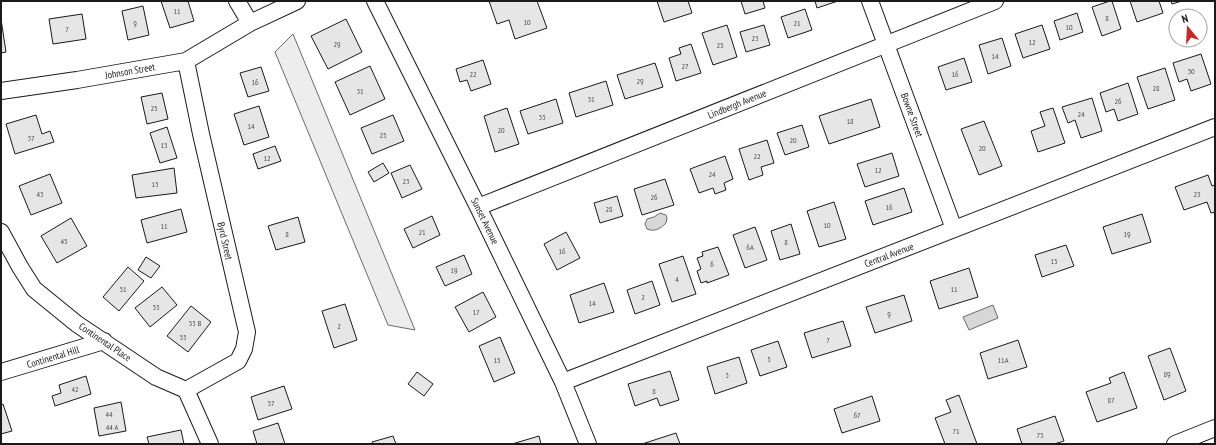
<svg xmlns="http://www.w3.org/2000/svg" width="1216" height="445" viewBox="0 0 1216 445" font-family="'PT Sans Narrow',sans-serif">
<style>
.built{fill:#ededed;stroke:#6a6a6a}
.water{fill:#d7d7d7;stroke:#6a6a6a}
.building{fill:#e6e6e6;stroke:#1a1a1a}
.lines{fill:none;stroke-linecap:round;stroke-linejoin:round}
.street-casing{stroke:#1a1a1a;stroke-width:18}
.street{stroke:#fff;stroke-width:16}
.labels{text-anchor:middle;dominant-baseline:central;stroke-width:3;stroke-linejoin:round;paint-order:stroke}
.number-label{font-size:8px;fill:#4d4d4d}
.street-label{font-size:10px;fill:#1a1a1a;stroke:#fff}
</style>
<rect width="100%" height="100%" fill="#fff"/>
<path class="built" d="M293 34 415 330 388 325 275 52Z"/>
<path class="water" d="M660 213 666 215 667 218 666 223C660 229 655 232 647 229L645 224 647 219 654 217Z
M993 305 998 318 969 330 963 317Z"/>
<path class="building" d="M161 1H188L194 21 170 28Z
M489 1H537L547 28 515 39 509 20 497 24Z
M657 1H688L692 13 664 22Z
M741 1H763L765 8 745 14Z
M815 1H838L817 8Z
M1110 1H1112L1121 29 1102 36 1092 7Z
M1130 1H1159L1163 13 1137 22Z
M1171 1H1182L1172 4Z
M143 6 149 35 128 40 122 11Z
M805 9 812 30 788 38 781 17Z
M1077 13 1083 32 1060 40 1054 21Z
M82 14 86 39 53 44 49 19Z
M1 19 6 52 1 53Z
M346 19 362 52 328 69 311 36Z
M727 25 737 57 713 65 702 33Z
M764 25 770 45 746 52 740 32Z
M1042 25 1050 49 1023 58 1015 34Z
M1002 38 1011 66 988 74 979 45Z
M691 44 701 73 676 81 669 58 681 54 679 48Z
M1201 54 1211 84 1191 91 1187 79 1179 82 1173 63Z
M964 58 972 82 946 90 938 67Z
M483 60 491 84 471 91 467 80 460 82 456 69Z
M655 63 663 87 625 99 617 75Z
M370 66 385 99 350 115 335 82Z
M261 67 269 91 248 97 240 73Z
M1165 68 1175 100 1148 109 1137 77Z
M606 81 613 105 576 117 569 93Z
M1128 83 1138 114 1118 121 1114 109 1106 112 1100 93Z
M162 93 168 119 147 124 141 97Z
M1092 98 1102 131 1081 138 1075 120 1068 123 1062 107Z
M556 99 563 123 528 134 520 111Z
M871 99 880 127 829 144 819 116Z
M259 106 269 137 244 145 234 114Z
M507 108 519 144 495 152 484 116Z
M1053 108 1065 143 1038 152 1031 131 1045 126 1040 112Z
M36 115 42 134 50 131 54 142 15 154 6 124Z
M393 115 404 141 372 154 361 128Z
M984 121 1002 166 979 175 961 129Z
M802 125 809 147 785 155 777 133Z
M167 127 177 158 160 163 150 133Z
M767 140 774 163 761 167 763 175 749 180 739 149Z
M275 146 281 161 258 169 253 154Z
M892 153 899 176 865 187 857 164Z
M725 156 733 179 724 183 726 190 715 194 713 188 699 193 690 169Z
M383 163 389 173 374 182 368 172Z
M410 165 422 189 402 198 391 173Z
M174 168 177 193 136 198 132 175Z
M50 174 62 203 31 215 19 186Z
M1208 175 1212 186 1215 185V212L1211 213 1207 202 1184 210 1175 187Z
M665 179 674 205 642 215 634 189Z
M904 188 912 212 873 225 865 201Z
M617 196 623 216 600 223 594 203Z
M834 202 846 239 819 247 807 211Z
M181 209 187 232 147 243 141 220Z
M1142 214 1151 242 1112 254 1103 227Z
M432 216 440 235 413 248 404 229Z
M298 217 305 242 276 250 268 226Z
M71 218 87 246 57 263 41 236Z
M791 224 800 254 780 260 771 231Z
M755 227 767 260 745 268 733 235Z
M566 232 580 258 557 270 544 244Z
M1066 245 1074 266 1042 277 1035 255Z
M718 247 729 275 707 283V281L701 283 697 271 701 269 697 258 703 256 702 252Z
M464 255 472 274 445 286 436 267Z
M683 256 696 294 672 302 659 264Z
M146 257 160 266 151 278 138 270Z
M128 267 144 281 119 311 103 297Z
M969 268 978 297 939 309 930 281Z
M652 281 660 305 635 314 627 290Z
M604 283 614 312 579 323 570 295Z
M162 287 177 305 150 327 135 308Z
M483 292 496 317 469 332 455 307Z
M904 295 912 321 875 333 866 307Z
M345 304 357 340 334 348 322 311Z
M191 306 211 322 188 352 167 336Z
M843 321 851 346 812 358 804 333Z
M500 337 515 373 494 382 479 346Z
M1018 340 1027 367 988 379 980 353Z
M778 341 787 367 760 376 751 350Z
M1170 348 1186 391 1164 400 1148 356Z
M739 357 747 383 715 394 707 367Z
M670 371 679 400 660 406 657 398 635 406 628 384Z
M417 372 433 384 424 396 408 384Z
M1124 372 1137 408 1097 422 1086 392 1111 383 1109 378Z
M86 376 91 394 55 406 52 396 61 393 59 385Z
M284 386 292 409 258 420 251 397Z
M959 395 977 444H945L935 418 951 412 946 400Z
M872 396 880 421 842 433 834 409Z
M121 402 126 431 99 436 94 408Z
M3 404 12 431 1 434V405Z
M1055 416 1064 441 1054 444H1022L1017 429Z
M278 423 285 444H257L253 431Z
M181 430 184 444H149L147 437Z
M676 433 680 444H642Z
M393 436 396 444H373L372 442Z
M539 436 541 444H512Z"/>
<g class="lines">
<defs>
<path id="street" d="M237 1 250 23
M375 1 478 207 563 382 588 444
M870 1 954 229
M1 91 77 80 186 61 250 23 297 1
M478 207 995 1
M1 232 20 267 34 289 77 324 156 377 186 390 210 444
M1 372 104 341
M563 382 1215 127
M186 390 238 361 244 349 247 332 201 134 186 61
M1175 444 1215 428"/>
</defs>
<use href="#street" class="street-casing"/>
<use href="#street" class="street"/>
</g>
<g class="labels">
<g class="number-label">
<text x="177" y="11">11</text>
<text x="1107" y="18">8</text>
<text x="527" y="22">10</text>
<text x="135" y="23">9</text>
<text x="797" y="23">21</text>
<text x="1069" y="27">10</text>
<text x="67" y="29">7</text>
<text x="755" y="38">23</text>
<text x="1032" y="42">12</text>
<text x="337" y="44">29</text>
<text x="720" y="45">25</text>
<text x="995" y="56">14</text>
<text x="685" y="66">27</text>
<text x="1191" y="71">30</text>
<text x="473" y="74">22</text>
<text x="955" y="74">16</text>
<text x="640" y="81">29</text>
<text x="255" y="82">16</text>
<text x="1156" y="88">28</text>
<text x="360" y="91">31</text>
<text x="591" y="99">31</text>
<text x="1118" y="101">26</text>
<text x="154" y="108">25</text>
<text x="1081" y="114">24</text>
<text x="542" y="117">33</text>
<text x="850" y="121">18</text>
<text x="251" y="126">14</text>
<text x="501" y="130">20</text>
<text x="383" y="135">25</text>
<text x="31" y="138">37</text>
<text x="793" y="140">20</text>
<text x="164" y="145">15</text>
<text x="982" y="148">20</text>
<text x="757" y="156">22</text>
<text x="267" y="158">12</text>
<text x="878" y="170">12</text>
<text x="712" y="174">24</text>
<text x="406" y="181">23</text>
<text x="155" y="184">13</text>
<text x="40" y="194">43</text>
<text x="1197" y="194">23</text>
<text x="654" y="197">26</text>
<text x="889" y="207">16</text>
<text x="609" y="209">28</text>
<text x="827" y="225">10</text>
<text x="164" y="226">11</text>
<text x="422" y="232">21</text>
<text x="287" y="234">8</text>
<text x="1127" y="234">19</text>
<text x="64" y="241">45</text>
<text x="786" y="242">8</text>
<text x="750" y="247">6A</text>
<text x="562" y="251">16</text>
<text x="1054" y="261">15</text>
<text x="712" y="264">6</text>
<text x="454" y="270">19</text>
<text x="677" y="279">4</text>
<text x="123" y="289">51</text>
<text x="954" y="289">11</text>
<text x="643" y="297">2</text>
<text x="592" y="303">14</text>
<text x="156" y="307">53</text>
<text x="476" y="312">17</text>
<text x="889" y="314">9</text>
<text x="195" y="323">55 B</text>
<text x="339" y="326">2</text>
<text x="183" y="337">55</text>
<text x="828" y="340">7</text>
<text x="769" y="359">5</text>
<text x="497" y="360">15</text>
<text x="1003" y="360">11A</text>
<text x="1167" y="374">89</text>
<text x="727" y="375">3</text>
<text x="75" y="389">42</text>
<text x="654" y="391">8</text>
<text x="1111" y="400">87</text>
<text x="271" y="403">57</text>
<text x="109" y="414">44</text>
<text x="857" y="415">67</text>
<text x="112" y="427">44 A</text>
<text x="956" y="431">71</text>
<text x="1040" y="435">73</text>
</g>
<g class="street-label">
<text transform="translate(130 71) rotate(-10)">Johnson Street</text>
<text transform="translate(737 104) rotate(-22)">Lindbergh Avenue</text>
<text transform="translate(912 115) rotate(70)">Bowne Street</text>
<text transform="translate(485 221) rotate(64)">Sunset Avenue</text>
<text transform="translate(225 241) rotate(77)">Byrd Street</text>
<text transform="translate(889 255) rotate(-21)">Central Avenue</text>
<text transform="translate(105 342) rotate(34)">Continental Place</text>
<text transform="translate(53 357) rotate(-17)">Continental Hill</text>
</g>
</g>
<rect width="1216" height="445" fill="none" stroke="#1a1a1a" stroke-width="4"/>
<g transform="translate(1188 28) rotate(342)"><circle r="19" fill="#ffffff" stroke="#a3a3a3"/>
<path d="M0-3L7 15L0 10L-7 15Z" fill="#c62828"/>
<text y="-6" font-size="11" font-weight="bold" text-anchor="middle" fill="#1a1a1a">N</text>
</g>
</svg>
